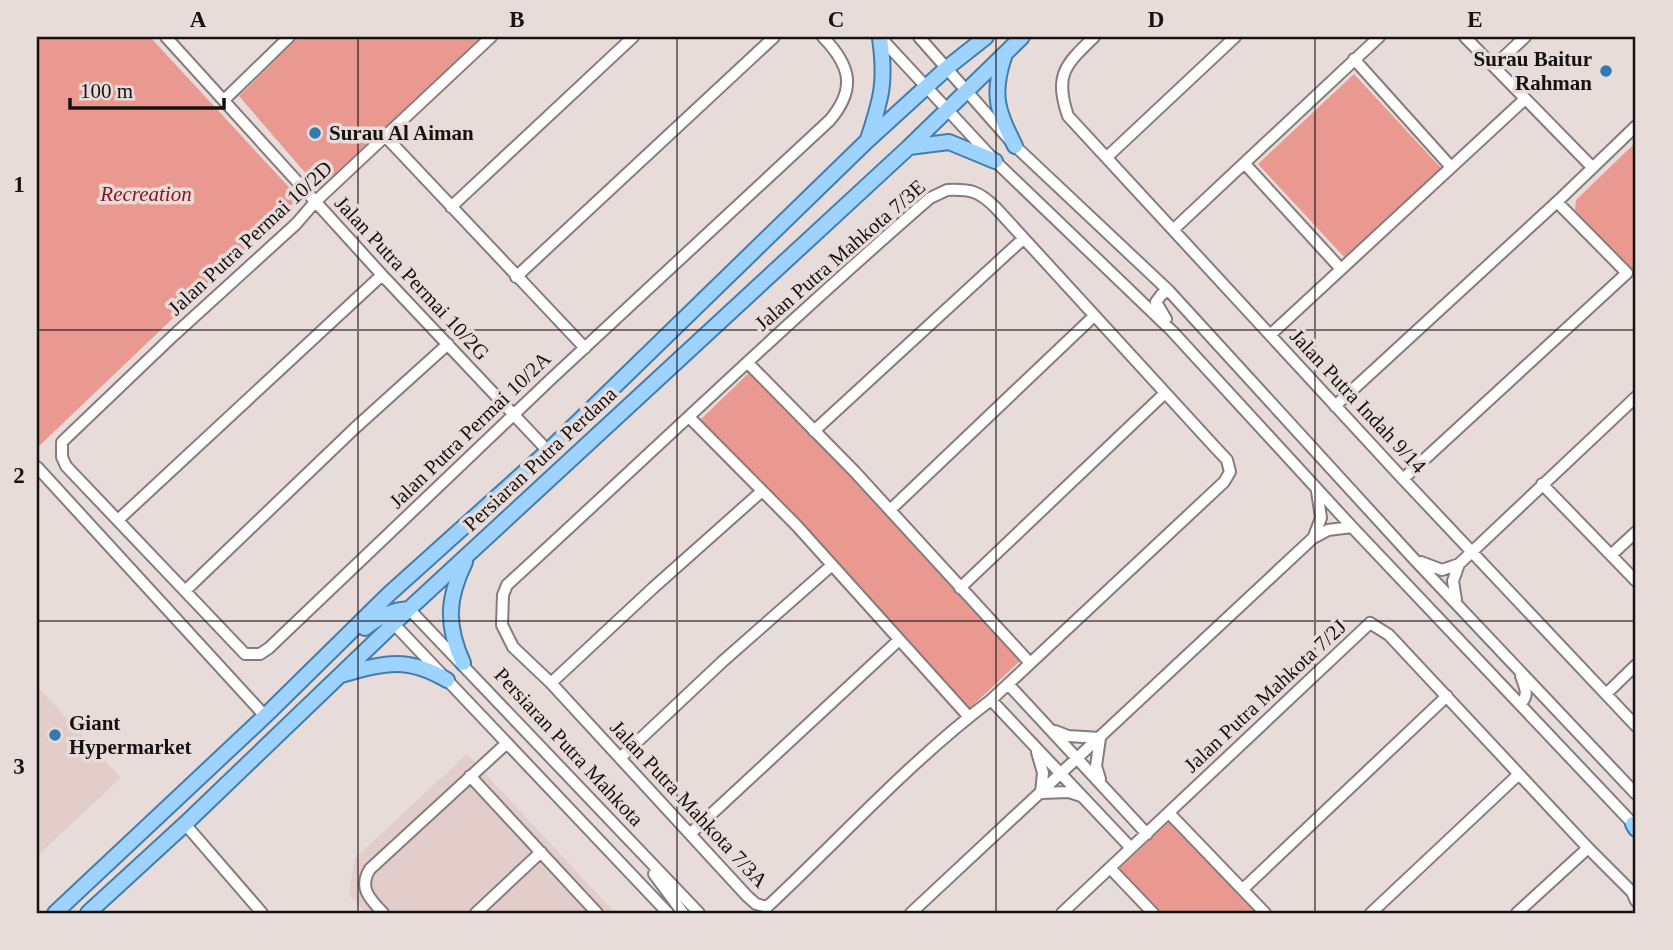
<svg xmlns="http://www.w3.org/2000/svg" width="1673" height="950" viewBox="0 0 1673 950" font-family="Georgia,serif">
<style>
.built{fill:#e2cdca}
.green{fill:#e99990}
.lines{fill:none;stroke-linecap:round;stroke-linejoin:round}
.minor-casing{stroke:#877c7a;stroke-width:14}
.major-casing{stroke:#447dab;stroke-width:18}
.minor{stroke:#fff;stroke-width:10}
.major{stroke:#9dd3fe;stroke-width:14}
.grid{fill:none;stroke:#171212;stroke-width:2;stroke-opacity:0.55}
.poi-dot{fill:#3379ae;stroke:#e8dcda;stroke-width:2.5}
.labels{text-anchor:middle;dominant-baseline:central;stroke-width:7;stroke-linejoin:round;paint-order:stroke}
.poi-label{font-size:21px;font-weight:bold;fill:#171212;stroke:#e8dcda;text-anchor:start}
.park-label{font-size:21px;font-style:italic;fill:#891519;stroke:#e8dcda}
.street-label{font-size:21px;fill:#171212;stroke:#e8dcda}
.neatline{fill:none;stroke:#171212;stroke-width:2.5}
.grid-label{font-size:23px;text-anchor:middle;font-weight:bold;fill:#171212}
</style>
<rect width="100%" height="100%" fill="#e8dcda"/>
<path class="built" d="M37 686 121 778 37 856Z
M467 754 615 913H366L349 895 355 858Z"/>
<path class="green" d="M37 37H150L299 198 37 448Z
M299 37H484L320 190 239 96Z
M1354 74 1441 168 1345 258 1258 164Z
M1636 142V276L1575 210 1576 200Z
M752 370 888 510 1021 660 968 710 698 422Z
M1171 820 1259 913H1156L1117 871Z"/>
<g class="lines">
<defs>
<path id="minor" d="M166 37 382 275 548 451
M491 37 315 202 296 224 174 335 62 442V457L66 466 245 654H260L269 648 551 379 830 120C857 88 850 65 823 37
M880 37 995 161 1172 331 1352 527 1636 827
M919 37 1015 146 1169 291 1413 558 1636 794
M1094 37C1065 65 1054 75 1068 116L1403 479 1636 726
M1465 37 1592 167
M1354 59 1451 167
M1494 66 1525 37
M224 100 289 37
M386 137 585 348
M1107 157 1235 37
M1245 164 1341 269
M947 190C971 189 979 191 996 208L1213 445 1227 460 1230 472 1224 482 991 700C910 761 841 838 767 907L756 904 747 896 551 683 513 647 502 625 503 595 507 585C648 456 786 323 930 198Z
M451 207 633 37
M1174 229 1379 37
M516 277 774 37
M1166 319 1156 302 1162 294 1169 291
M1270 335 1525 99
M748 363 855 472 1030 663
M1335 406 1557 202 1636 126
M690 418 797 526 969 717
M814 431 1023 239
M37 467 265 716
M1403 479 1627 273 1557 202
M1542 484 1636 581
M890 510 1094 316
M118 520 382 275
M1314 536 1321 518 1317 491
M1611 555 1636 532
M1421 562 1442 570 1459 564
M960 588 1164 394
M185 591 355 428 448 344
M1456 600 1453 581 1459 564 1636 397
M409 609 699 913
M393 623 668 913
M551 683 653 588 762 491
M1008 684 1147 834
M1606 694 1636 665
M991 700 1131 848
M1520 704C1530 695 1525 688 1521 676
M1055 731 1068 736 1100 738
M1100 738 1096 766 1100 779
M1037 752 1043 773 1041 793
M620 758 722 662 831 566
M470 776 597 913
M1041 793 1069 792 1081 796
M1169 813 1265 913
M185 824 262 913
M691 833 899 640
M1110 868 1153 913
M654 874 683 913
M1243 889 1447 696
M383 913C370 899 358 888 370 869L507 743
M476 913 541 852
M911 913 1313 538 1328 530 1352 527
M1062 913 1370 623 1389 635 1588 848 1632 892 1636 901
M1371 913 1519 774
M1517 913 1588 848"/>
<path id="major" d="M1004 57C991 96 998 111 1015 146
M868 139C882 97 886 81 880 38
M909 147 949 142 995 161
M365 628C378 617 391 610 409 609
M463 663C446 625 447 599 465 562
M341 675C385 663 406 656 447 680
M1633 824 1636 829
M55 913 265 716 389 594 548 451 868 140 948 67 986 37
M88 913 185 824 409 609 909 147 1022 37"/>
</defs>
<use href="#minor" class="minor-casing"/>
<use href="#major" class="major-casing"/>
<use href="#minor" class="minor"/>
<use href="#major" class="major"/>
</g>
<path class="grid" d="M358 37V913M677 37V913M996 37V913M1315 37V913M37 330H1636M37 621H1636"/>
<g class="poi-dot">
<circle cx="1606" cy="71" r="7"/>
<circle cx="315" cy="133" r="7"/>
<circle cx="55" cy="735" r="7"/>
</g>
<g class="labels">
<g class="poi-label">
<text x="1592" y="59" text-anchor="end">Surau Baitur<tspan x="1592" dy="24">Rahman</tspan></text>
<text x="329" y="133">Surau Al Aiman</text>
<text x="69" y="723">Giant<tspan x="69" dy="24">Hypermarket</tspan></text>
</g>
<g class="park-label">
<text x="146" y="194">Recreation</text>
</g>
<g class="street-label">
<text transform="translate(250 238) rotate(-43)">Jalan Putra Permai 10/2D</text>
<text transform="translate(840 255) rotate(-41)">Jalan Putra Mahkota 7/3E</text>
<text transform="translate(412 278) rotate(47)">Jalan Putra Permai 10/2G</text>
<text transform="translate(1358 401) rotate(47)">Jalan Putra Indah 9/14</text>
<text transform="translate(470 430) rotate(-44)">Jalan Putra Permai 10/2A</text>
<text transform="translate(540 459) rotate(-43)">Persiaran Putra Perdana</text>
<text transform="translate(1265 696) rotate(-43)">Jalan Putra Mahkota 7/2J</text>
<text transform="translate(569 747) rotate(47)">Persiaran Putra Mahkota</text>
<text transform="translate(689 804) rotate(47)">Jalan Putra Mahkota 7/3A</text>
</g>
</g>
<rect width="1673" height="950" fill="none" stroke="#e8dcda" stroke-width="77"/>
<path d="M70 98v10h154v-10" fill="none" stroke="#171212" stroke-width="3.5"/>
<text x="80" y="98" font-size="21" fill="#171212" stroke="#e8dcda" stroke-width="5" paint-order="stroke">100 m</text>
<rect x="38" y="38" width="1596" height="874" class="neatline"/>
<g class="grid-label">
<text x="198" y="27">A</text>
<text x="517" y="27">B</text>
<text x="836" y="27">C</text>
<text x="1156" y="27">D</text>
<text x="1475" y="27">E</text>
<text x="19" y="192">1</text>
<text x="19" y="483">2</text>
<text x="19" y="774">3</text>
</g>
</svg>
